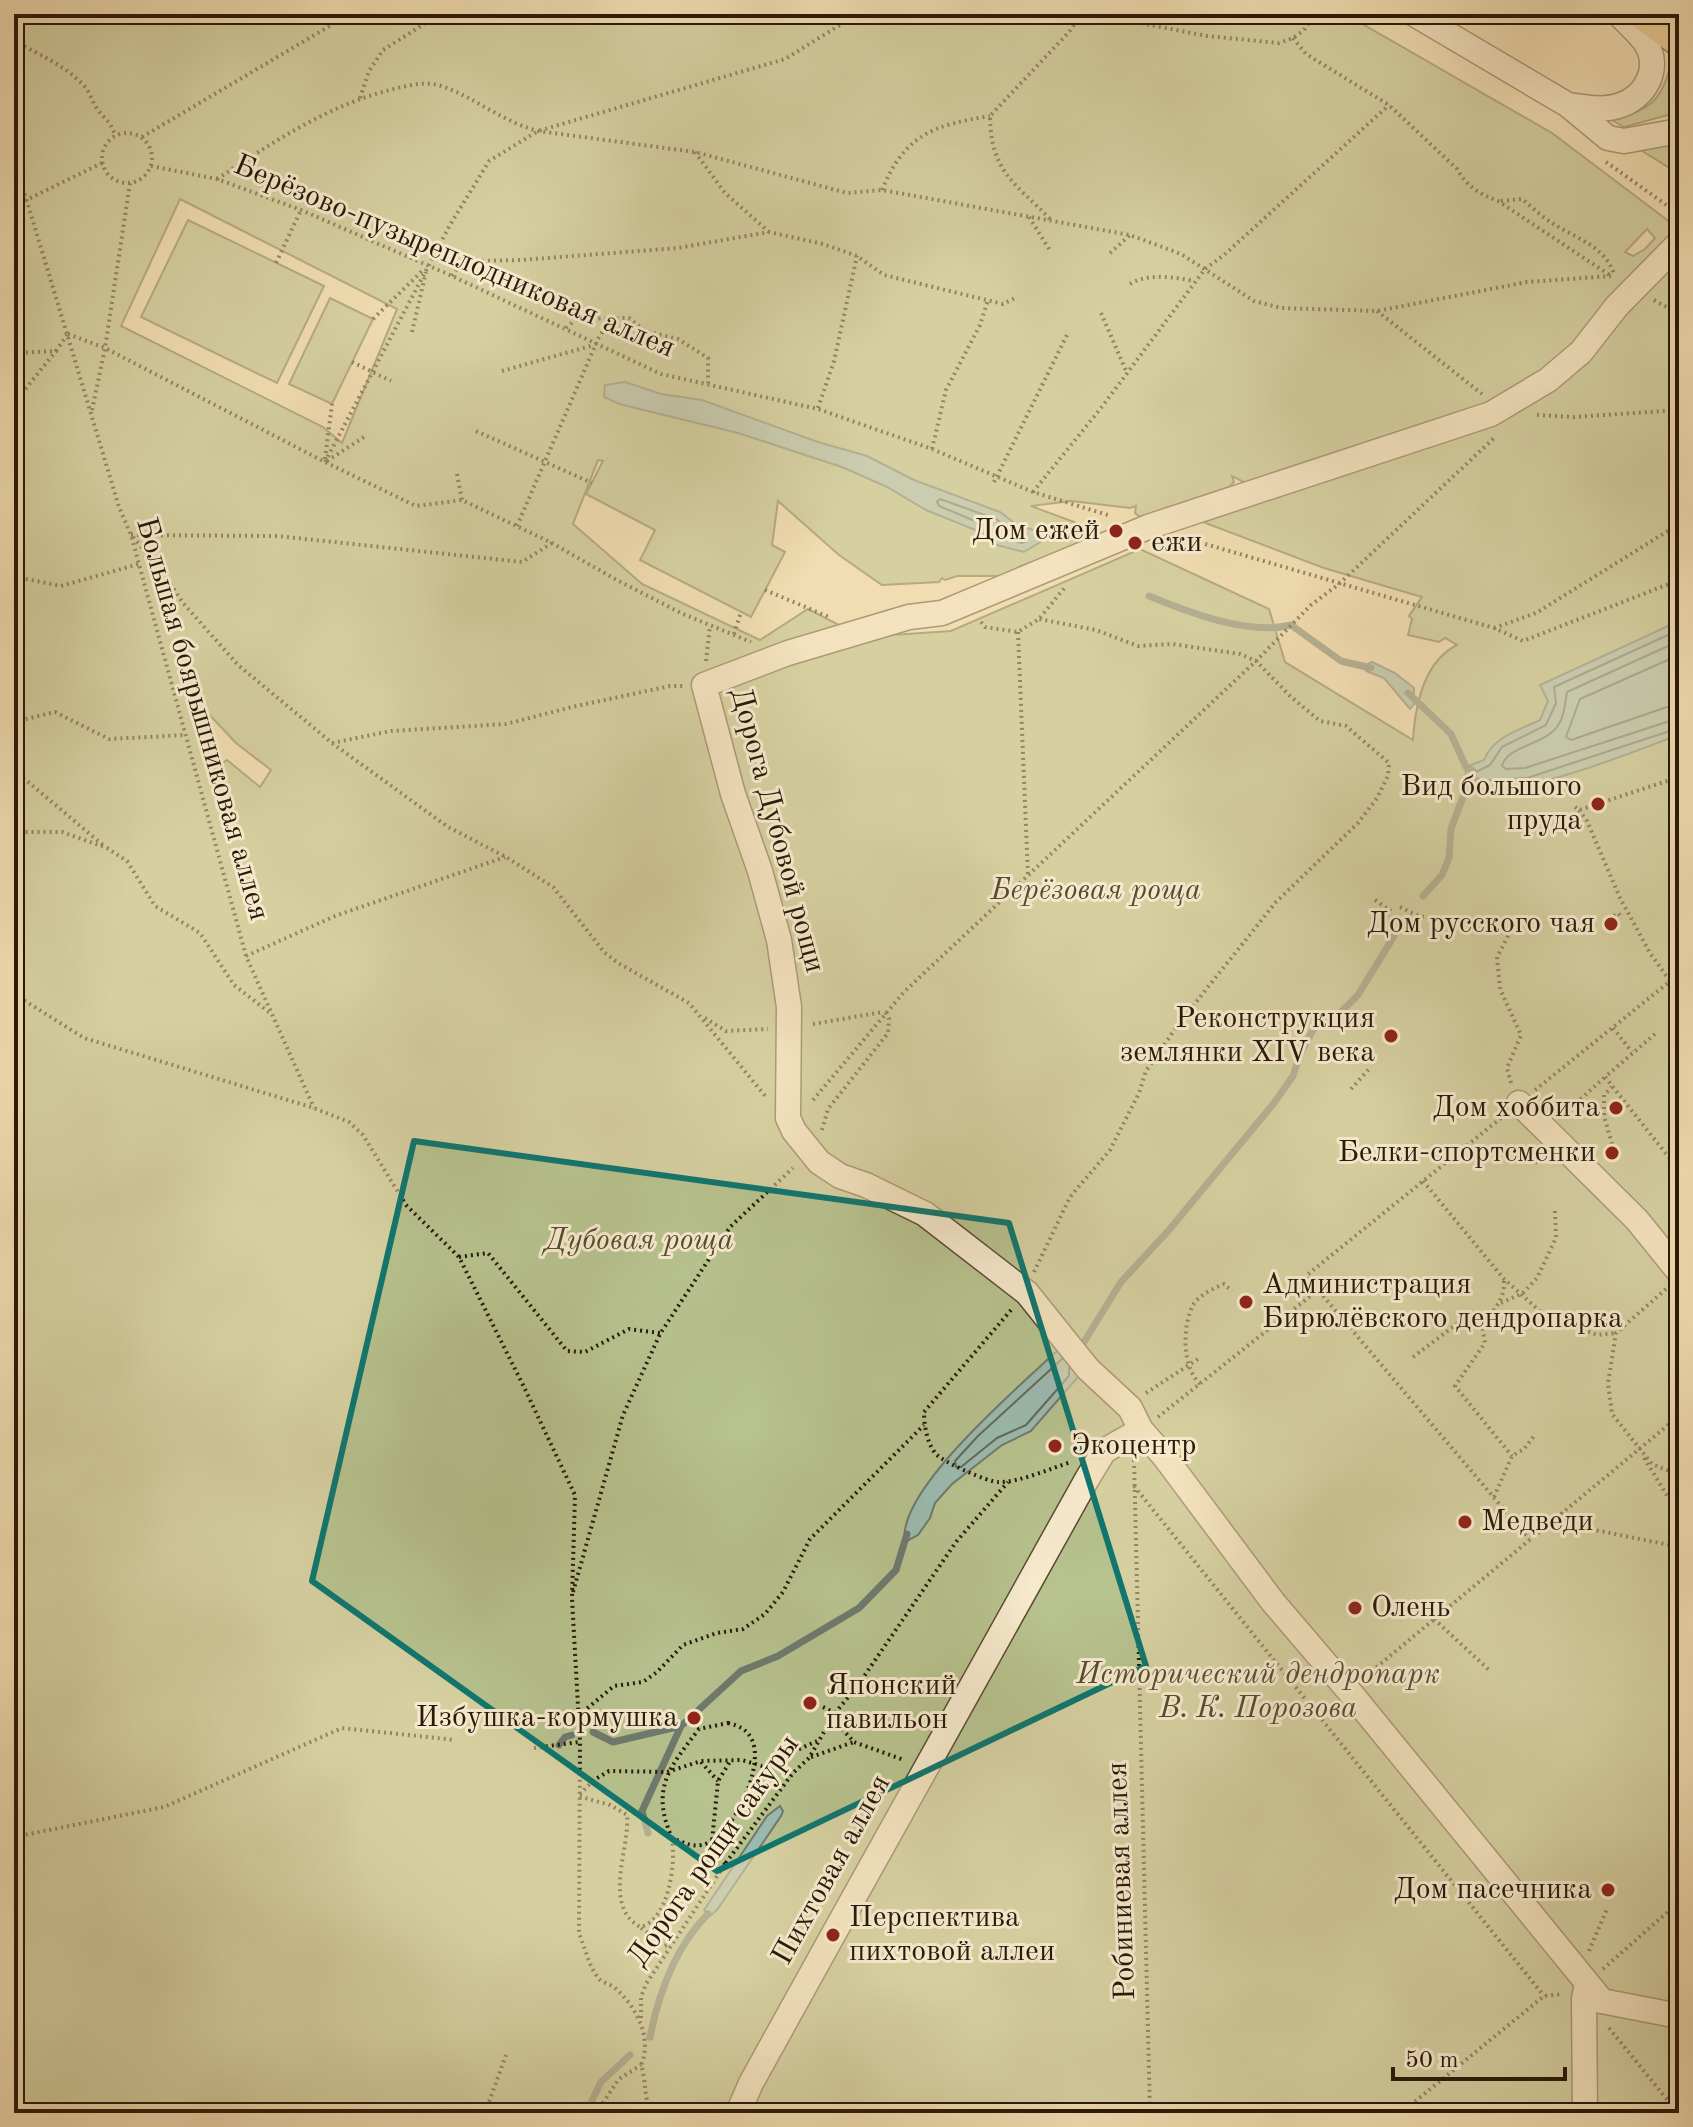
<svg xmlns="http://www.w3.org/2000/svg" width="1693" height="2127" viewBox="0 0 1693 2127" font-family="'Old Standard TT',serif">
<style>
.green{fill:#b7c28e;stroke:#706e4c;stroke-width:2;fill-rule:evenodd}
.water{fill:#9bbbb0;stroke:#6d7a6e;stroke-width:2}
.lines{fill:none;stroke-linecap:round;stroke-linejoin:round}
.shore{stroke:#626a5d;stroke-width:2}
.stream{stroke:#6d7a6e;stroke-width:7}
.minor-casing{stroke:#5a4a34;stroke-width:27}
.major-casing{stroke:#28190a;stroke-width:33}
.path{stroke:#28190a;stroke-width:4;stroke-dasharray:2 4;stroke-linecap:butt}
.minor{stroke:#f6e9cc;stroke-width:24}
.major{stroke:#e8be78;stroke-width:30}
.marked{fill:none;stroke:#0f766e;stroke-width:6;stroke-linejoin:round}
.poi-dot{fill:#8f2418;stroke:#f6e9cc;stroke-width:3}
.labels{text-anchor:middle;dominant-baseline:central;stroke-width:6;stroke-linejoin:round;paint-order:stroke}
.street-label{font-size:30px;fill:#28190a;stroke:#f6e9cc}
.poi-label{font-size:30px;fill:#28190a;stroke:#f6e9cc;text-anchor:end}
.park-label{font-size:30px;font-style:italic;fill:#534c32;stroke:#f6e9cc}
</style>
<rect width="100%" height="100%" fill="#f1ddb1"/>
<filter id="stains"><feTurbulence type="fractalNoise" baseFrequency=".0025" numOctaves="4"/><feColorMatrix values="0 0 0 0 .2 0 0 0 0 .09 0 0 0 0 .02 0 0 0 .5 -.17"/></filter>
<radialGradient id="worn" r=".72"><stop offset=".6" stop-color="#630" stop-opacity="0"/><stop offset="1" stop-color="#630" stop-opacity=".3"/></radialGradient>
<path class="green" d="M14 14H1345L1552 133 1679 229V2113H14ZM180 199 397 309 342 443 323 427 121 326ZM1647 229 1655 238 1645 249 1633 256 1625 252ZM598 460 603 461 586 494 655 530 640 560 751 617 785 552 772 545 778 501 839 555 882 585 939 582 942 578 945 580 957 576H1002L1021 566 1064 552 1087 541 1093 529 1031 506 1071 501 1130 508 1136 506 1135 513 1140 517 1229 487 1234 482 1232 476 1274 497 1203 522 1324 568 1422 597 1409 616 1412 619 1408 635 1439 642 1445 638 1457 645C1423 662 1415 707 1413 740L1285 662 1269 609 1140 549 951 631 862 637 808 609 760 640 642 584 573 524ZM190 708 204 709 236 743 271 770 260 787 227 760 208 774Z
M1671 63 1679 68V112L1624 127 1610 119C1649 111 1662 102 1671 63Z
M1679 144V174L1639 149Z
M188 220 324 286 277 383 141 317Z
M330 298 373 319 332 404 289 384Z"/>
<path class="water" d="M625 382 661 394 702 400 818 442 867 456 914 480 1000 512 1017 525 1041 532 1042 541 1024 552 997 545 983 533 926 510 887 487 842 467 738 433 619 404 604 397 605 385Z
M1679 621V735C1633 751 1509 805 1465 785L1466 767 1484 760C1493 737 1519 730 1540 720L1548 701 1540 685Z
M1372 662 1395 673 1414 688V704L1410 709 1384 678 1366 671 1365 666Z
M1059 1349 1077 1364 1078 1377 1031 1431 1002 1445 952 1484 935 1503 930 1518 918 1535 905 1542C895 1491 1023 1383 1059 1349Z
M780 1806 783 1811 781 1816 717 1910 710 1916 704 1910 767 1816Z"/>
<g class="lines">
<path class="shore" d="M940 499 996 519 1013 532 1025 536 1026 541 1022 543 1001 537 987 526 939 506 937 502Z
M1679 630 1554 687 1556 703 1546 725 1502 747 1490 765 1476 772 1475 778 1478 781 1527 778 1679 728
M1679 641 1567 692C1565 703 1565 714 1559 724 1547 745 1507 745 1502 766L1506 769 1525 768 1679 718
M1679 655 1580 699 1566 737 1571 740 1667 707 1679 706
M1062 1359 978 1436 955 1461 956 1467H961L997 1438 1026 1425 1069 1376V1368"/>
<path class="stream" d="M1149 596C1188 612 1249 636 1291 625L1341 661 1371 668
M1408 693 1451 734 1466 767 1473 771
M1423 896 1442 875 1449 858 1451 829 1463 797 1478 781
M1084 1342 1121 1282 1169 1230 1274 1103 1293 1076 1300 1054 1314 1028 1337 1016 1358 995 1394 936
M593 1732 613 1742 681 1726 741 1671 778 1656 859 1608 896 1570 907 1534
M559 1745 565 1737 572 1735
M648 1833 642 1811 681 1726
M650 2037C659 1992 675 1947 708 1914
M586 2113 601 2082 630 2055"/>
<defs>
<path id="minor" d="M1414 14 1568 105 1608 138 1624 141 1679 131
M1568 105C1584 107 1602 111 1618 106 1646 98 1662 67 1645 42 1638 32 1627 23 1619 14
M1519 1103 1637 1220 1679 1272
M1586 1998 1679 2016
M1602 2001 1349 1691 1273 1602 1164 1456 1141 1430 1130 1408 1088 1369 1027 1293 925 1214 866 1185 840 1176 819 1162 794 1131 788 1118 789 1007 779 940 760 871 733 794 704 685 788 653 909 617 942 613 1148 527 1491 414 1548 380 1581 352 1617 306 1679 243
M738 2113 751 2083 833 1935 1087 1479 1104 1451 1141 1430
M1585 2113 1584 1998 1587 1984"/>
<path id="major" d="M1642 14 1679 41"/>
</defs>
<use href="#minor" class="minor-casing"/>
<use href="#major" class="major-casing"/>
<path class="path" d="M1094 14 1207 36 1279 43 1293 38 1304 30 1315 14
M1293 38 1306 54 1389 105 1457 169C1467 187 1480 194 1498 201L1611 276
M14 40C40 56 66 65 86 88 91 95 93 104 98 110 107 122 109 119 115 135
M360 98 369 71 383 50 440 14
M102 158a25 25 0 1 1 50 0a25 25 0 1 1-50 0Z
M142 137 350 14
M695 152 725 193 769 232
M1606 162 1679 214
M151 166 217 179 301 210 452 276 661 374 818 409 932 449 1033 492 1111 516
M217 179C272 143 326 106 390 90 406 86 422 81 438 85 472 95 500 121 538 131L695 152 847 193 882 190 1130 235 1181 254 1254 301 1281 308 1377 311 1527 282 1611 276
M23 188 119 507 131 535 246 956 314 1108
M882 190C905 134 934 125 990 116
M1501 201 1522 199C1532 207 1542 217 1552 223 1575 238 1605 246 1614 274
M14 206 102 163
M1029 217 1051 252
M1050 219C1014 182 991 172 990 116L1069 32 1082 14
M1110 253 1130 235
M276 263 301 210
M452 276 459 266 474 261 521 260 678 248 769 232 823 244 857 256 884 275 1003 304 1015 298
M1130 284C1147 273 1175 277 1193 281
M1654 300 1679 314
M1377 311 1482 394
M1101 313 1127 373
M373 319 423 270
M566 328 576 319 629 318 645 331 678 339 708 358V383
M412 332 426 272
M68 334 105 348 325 462 416 506 462 500 552 543 613 578 683 614 751 642
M14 353 56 351 67 335
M352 362 391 381
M502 371 594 345
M14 403 56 351
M818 408 834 361 857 256
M92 410 105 348 130 183
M1537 415 1574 417 1679 410
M476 431 592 483
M932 449 946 390 980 325 988 300
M325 459 332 404
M327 461 367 435
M325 462 450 225 489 161 538 131 785 59 858 14
M457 474 462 500
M994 482 1068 333
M1033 492 1101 408 1205 269 1224 255 1389 105
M517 526 598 339 610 319
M131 535 277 536 522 562 552 543
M133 537 164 574 183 603 238 665 332 743 448 827 506 857 553 887 604 952 618 963 689 1003 766 1097
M1188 539 1494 628 1523 641 1679 580
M14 579 21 578 61 586 139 564
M765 590 829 617
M981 622 985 627 1018 632 1039 619 1066 586
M1494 628 1536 613 1679 524
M1018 632 1028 876
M734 634 741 612
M706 661 710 626
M14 722 55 712 109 739 185 735
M332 743 391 731 506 724 572 707 670 686H684
M14 770 104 846
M1575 807 1579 810 1679 777
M1579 810 1587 821 1620 898 1650 953 1670 981
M14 830 18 832H62L107 848 127 861 155 906 200 933 234 985 270 1013
M1375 900 1391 911
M1400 907 1416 915 1452 924
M1614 916 1618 913 1622 918
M246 956 335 916 505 857
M14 994 84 1038 314 1108 349 1122 363 1135 406 1205 459 1257 523 1385 575 1495 572 1598 580 1742 579 1933C585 1948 589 1967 599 1979 603 1983 610 1984 615 1988 636 2006 653 2038 641 2065 647 2083 643 2098 652 2113
M705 1018 726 1031 768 1029
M813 1024 883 1012
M1613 1028 1632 1052
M1655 1034 1605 1077 1679 1170
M1511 1083 1507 1068 1521 1035 1500 989 1497 957 1515 923
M1351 1089 1370 1068
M1535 1090 1679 974
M813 1100 904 992 1256 661 1311 605 1339 584 1494 438
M1567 1111 1605 1077
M1501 1118 1307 1275 1318 1290 1529 1539
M822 1130 828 1109 888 1033 889 1019 885 1011
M1612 1144 1604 1116V1095L1612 1087
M1535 1150V1168
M1423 1181 1504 1279 1543 1314 1597 1335 1616 1333
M459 1257 488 1253 567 1351 585 1352 629 1329 660 1333
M1034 1272 1070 1197 1110 1150 1139 1093 1146 1071 1180 1022 1276 902 1358 823 1377 798 1388 776 1389 763 1346 726 1320 721 1290 696 1256 661 1240 654 1172 644 1138 646 1096 630 1039 619
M1504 1281C1505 1301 1492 1311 1482 1326L1485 1343 1455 1386 1512 1456
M1666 1289 1616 1333 1608 1383 1612 1414 1652 1464 1679 1475
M1501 1303 1523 1293 1537 1278 1556 1238 1555 1211
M1011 1310 924 1412C924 1424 927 1444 936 1454 943 1462 988 1482 998 1482 1018 1483 1052 1468 1071 1462
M1413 1357 1461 1321 1489 1312
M1200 1384C1182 1367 1182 1327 1193 1305 1199 1295 1214 1288 1224 1284L1232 1291
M1146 1393 1198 1359
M1158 1417 1318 1290
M1644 1458 1679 1515
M1134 1460 1150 2113
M1134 1486 1544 1996
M1494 1497 1512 1456 1524 1449 1534 1436
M1561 1513 1569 1524 1580 1527 1679 1547
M573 1592 623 1415 660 1334 730 1227 793 1168
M1434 1619 1489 1670
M1367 1675 1679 1416
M823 1707 835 1713
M578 1716 614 1686 643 1682 657 1672 683 1645 717 1633 743 1629 765 1614 783 1592 810 1539 924 1425
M694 1718 699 1729
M834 1720 854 1742 904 1760
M728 1723C739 1726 747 1729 752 1740 765 1767 732 1839 702 1845 691 1847 682 1842 672 1838 650 1788 670 1767 699 1729Z
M534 1748 579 1742
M811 1757 854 1742
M701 1762 718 1781
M14 1837 164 1807 342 1728 455 1740
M672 1838C676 1864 669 1920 640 1927 602 1905 630 1849 627 1815L610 1805 578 1796 594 1780 609 1771 667 1772 701 1761 742 1760 762 1766 817 1741
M725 1864 713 1853 712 1841 718 1781 731 1760
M641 1928 664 1946 670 1944
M1589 1951 1607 1909
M1603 1969 1679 1902
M641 2018V1997L646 1984 725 1864 793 1773 809 1758 835 1713 856 1688 956 1542 1008 1482
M1609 2028 1678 2113
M485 2113 506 2055
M596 2113 619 2079 641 2065
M1401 2113 1544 1996 1563 1994"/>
<use href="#minor" class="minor"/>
<use href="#major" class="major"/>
</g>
<path d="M0 0H1693V2127H0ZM414 1141 1009 1223 1146 1666 717 1871 312 1581Z" fill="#f1ddb1" fill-opacity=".55" fill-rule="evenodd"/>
<path class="marked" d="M414 1141 1009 1223 1146 1666 717 1871 312 1581Z"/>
<g class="poi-dot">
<circle cx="1116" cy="531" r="8"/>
<circle cx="1135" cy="543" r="8"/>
<circle cx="1598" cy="804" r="8"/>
<circle cx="1611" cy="924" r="8"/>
<circle cx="1391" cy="1036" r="8"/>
<circle cx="1616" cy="1108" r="8"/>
<circle cx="1612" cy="1153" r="8"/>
<circle cx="1246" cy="1302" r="8"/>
<circle cx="1055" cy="1446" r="8"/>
<circle cx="1465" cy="1522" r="8"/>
<circle cx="1355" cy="1608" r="8"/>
<circle cx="810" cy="1703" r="8"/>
<circle cx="694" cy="1718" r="8"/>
<circle cx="1608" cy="1890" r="8"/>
<circle cx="833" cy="1935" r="8"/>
</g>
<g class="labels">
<g class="street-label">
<text transform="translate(454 257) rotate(23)">Берёзово-пузыреплодниковая аллея</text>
<text transform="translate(202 719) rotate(74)">Большая боярышниковая аллея</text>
<text transform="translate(777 830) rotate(75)">Дорога Дубовой рощи</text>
<text transform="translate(714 1851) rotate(-55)">Дорога рощи сакуры</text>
<text transform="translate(832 1870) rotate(-61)">Пихтовая аллея</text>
<text transform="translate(1122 1881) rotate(-92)">Робиниевая аллея</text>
</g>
<g class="poi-label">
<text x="1100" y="531">Дом ежей</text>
<text x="1151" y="543" text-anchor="start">ежи</text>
<text x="1582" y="787">Вид большого<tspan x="1582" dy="34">пруда</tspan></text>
<text x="1595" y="924">Дом русского чая</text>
<text x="1375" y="1019">Реконструкция<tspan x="1375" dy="34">землянки XIV века</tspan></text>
<text x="1600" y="1108">Дом хоббита</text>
<text x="1596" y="1153">Белки-спортсменки</text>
<text x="1262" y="1285" text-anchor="start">Администрация<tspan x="1262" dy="34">Бирюлёвского дендропарка</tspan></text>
<text x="1071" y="1446" text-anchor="start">Экоцентр</text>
<text x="1481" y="1522" text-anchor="start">Медведи</text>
<text x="1371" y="1608" text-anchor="start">Олень</text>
<text x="826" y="1686" text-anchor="start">Японcкий<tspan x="826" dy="34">павильон</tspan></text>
<text x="678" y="1718">Избушка-кормушка</text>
<text x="1592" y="1890">Дом пасечника</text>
<text x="849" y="1918" text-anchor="start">Перспектива<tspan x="849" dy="34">пихтовой аллеи</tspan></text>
</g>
<g class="park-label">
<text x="1096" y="891">Берёзовая роща</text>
<text x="639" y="1241">Дубовая роща</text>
<text x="1258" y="1675">Исторический дендропарк<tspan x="1258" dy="34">В. К. Порозова</tspan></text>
</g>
</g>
<rect width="1693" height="2127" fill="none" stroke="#f1ddb1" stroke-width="48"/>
<rect x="16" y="16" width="1661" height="2095" fill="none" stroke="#28190a" stroke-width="4"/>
<rect x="24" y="24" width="1645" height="2079" fill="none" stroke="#28190a" stroke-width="2"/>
<path d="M1393 2067v12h172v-12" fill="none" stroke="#28190a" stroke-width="4"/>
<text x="1405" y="2067" font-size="24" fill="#28190a" stroke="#f6e9cc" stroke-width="6" paint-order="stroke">50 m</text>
<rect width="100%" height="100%" filter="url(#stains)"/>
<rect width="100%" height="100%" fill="url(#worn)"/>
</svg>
